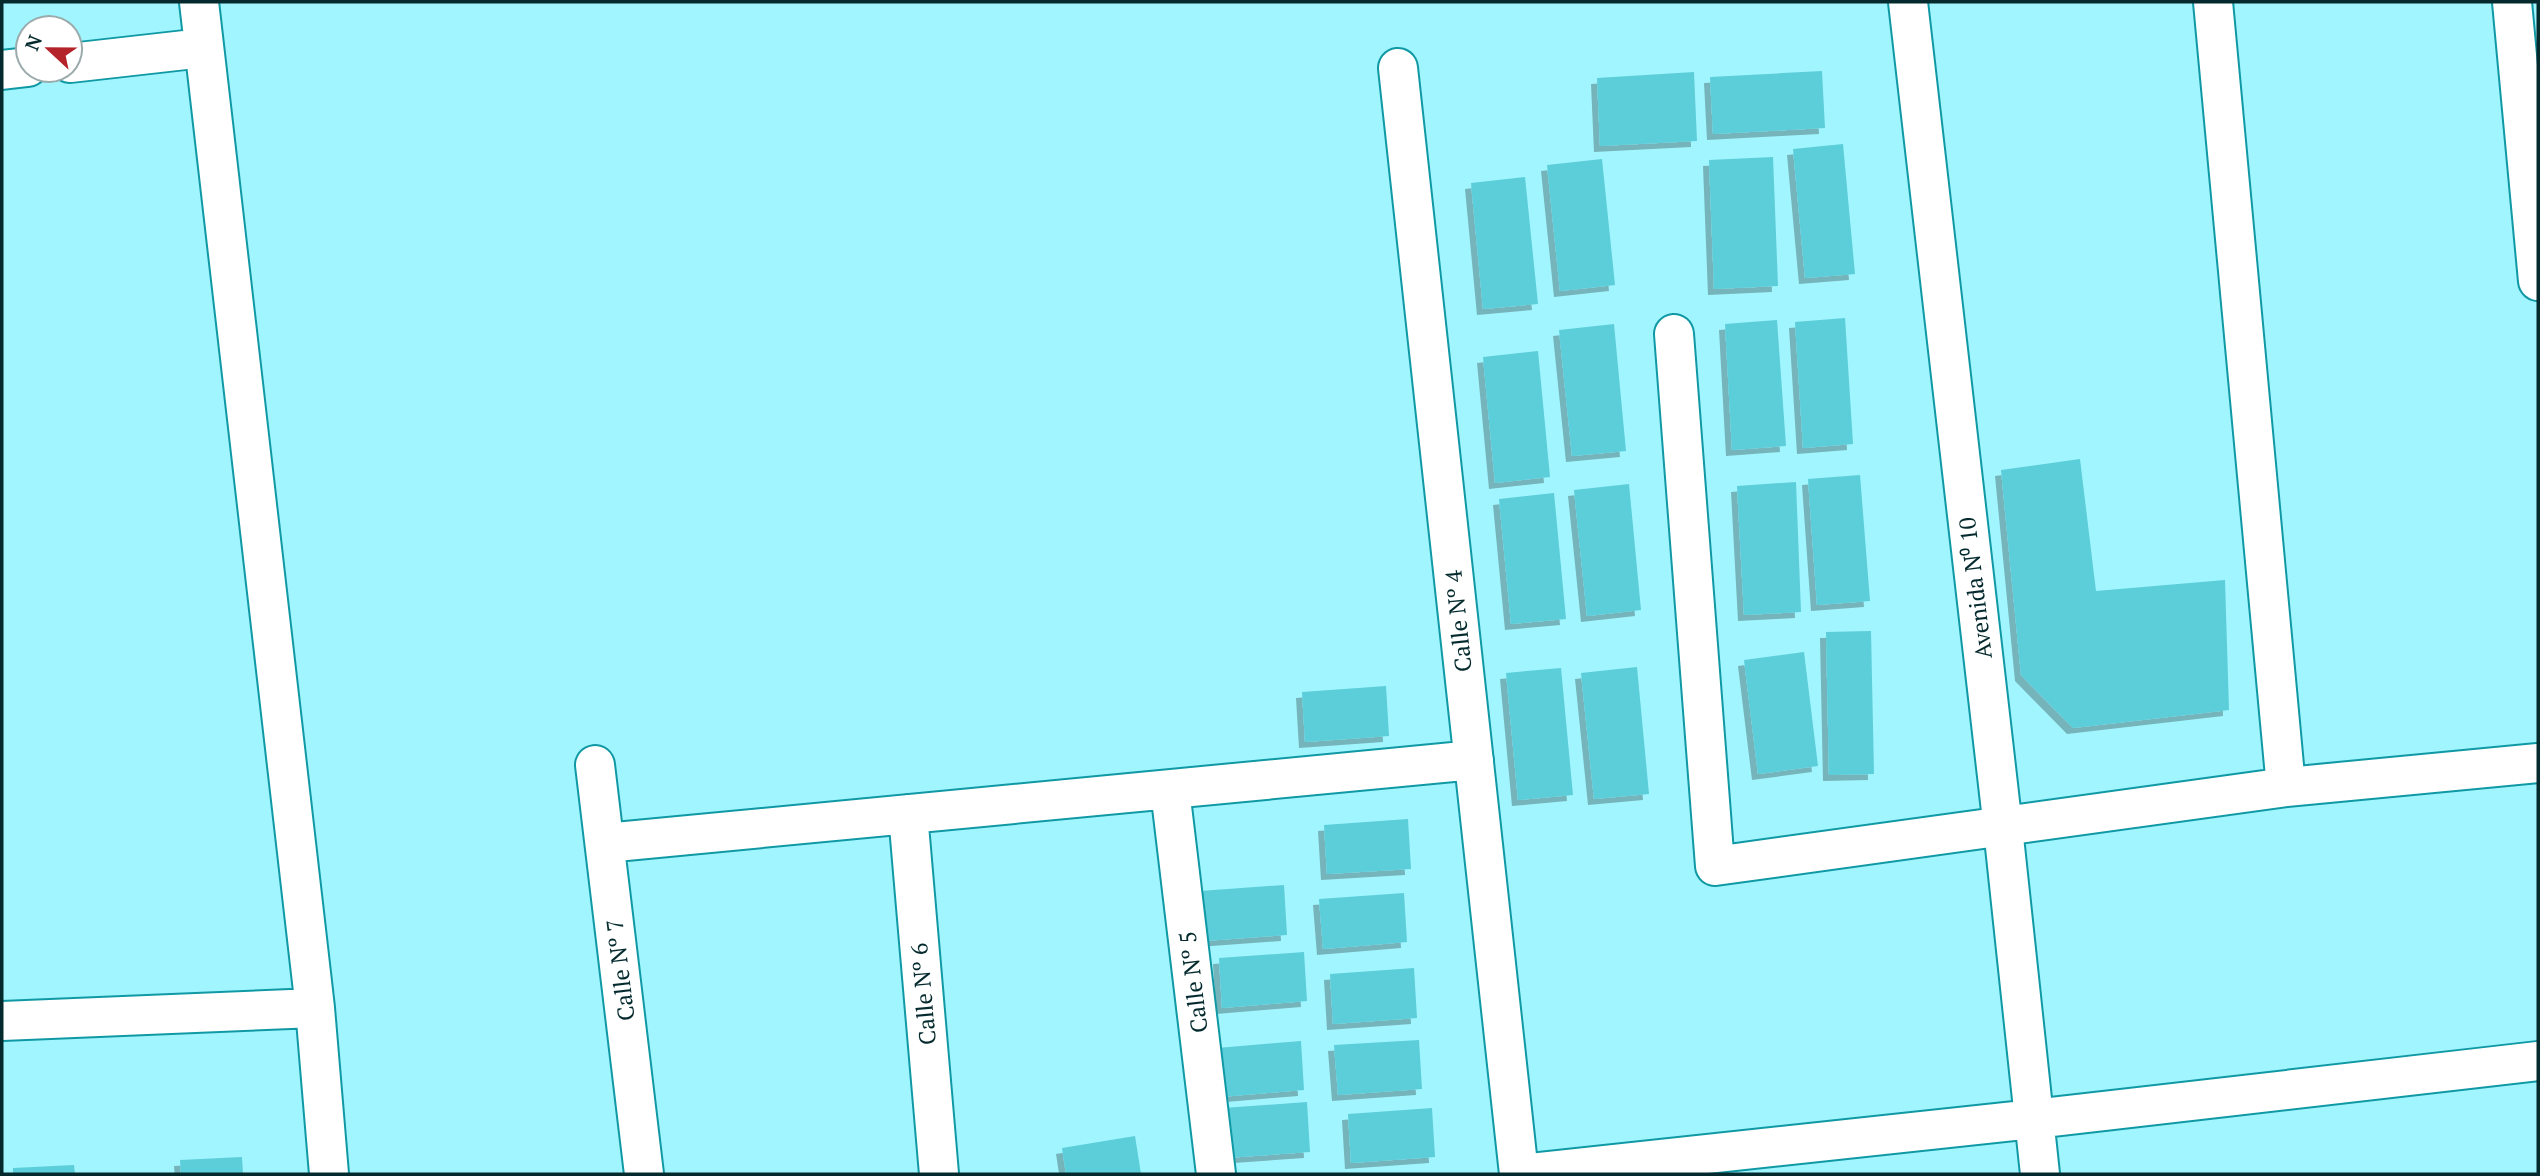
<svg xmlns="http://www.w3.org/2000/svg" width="2540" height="1176" viewBox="0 0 2540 1176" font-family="'PT Serif',serif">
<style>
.building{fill:#5cceda;filter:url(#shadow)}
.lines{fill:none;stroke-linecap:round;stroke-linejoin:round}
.minor-casing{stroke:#1099a4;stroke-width:42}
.minor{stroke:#fff;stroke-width:38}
.labels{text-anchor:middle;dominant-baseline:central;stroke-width:5;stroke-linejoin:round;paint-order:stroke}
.street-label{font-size:23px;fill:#042a2e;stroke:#fff}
</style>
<defs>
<filter id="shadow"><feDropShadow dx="-6" dy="6" stdDeviation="0" flood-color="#0004"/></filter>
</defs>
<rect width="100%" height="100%" fill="#a0f5fe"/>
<path class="building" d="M1822 71 1825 128 1713 134 1710 77Z
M1694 72 1697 141 1600 146 1597 78Z
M1843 144 1855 274 1805 278 1793 149Z
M1773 157 1778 286 1714 289 1709 160Z
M1602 159 1615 285 1560 291 1547 165Z
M1525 177 1538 304 1483 309 1471 183Z
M1845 318 1853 444 1803 448 1795 322Z
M1777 320 1786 446 1732 450 1725 324Z
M1614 324 1626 451 1572 456 1559 330Z
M1538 351 1550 477 1495 483 1483 357Z
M2080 459 2096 591 2225 580 2229 710 2073 728 2021 675 2001 470Z
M1860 475 1870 601 1817 605 1808 479Z
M1796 482 1801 612 1744 615 1737 486Z
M1629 484 1641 610 1587 616 1574 490Z
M1554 493 1566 619 1511 624 1499 499Z
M1871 631 1874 774 1829 775 1826 632Z
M1804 652 1818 766 1758 774 1744 660Z
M1637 667 1649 794 1594 799 1581 673Z
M1561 668 1573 795 1518 800 1506 673Z
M1386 686 1389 736 1305 742 1302 692Z
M1408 819 1411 869 1327 874 1324 825Z
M1284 885 1287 935 1204 941 1200 891Z
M1404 893 1407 942 1323 949 1319 899Z
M1304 952 1307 1001 1222 1008 1219 958Z
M1414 968 1417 1018 1333 1024 1330 974Z
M1419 1040 1422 1089 1338 1095 1334 1045Z
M1301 1041 1304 1090 1220 1097 1217 1048Z
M1307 1102 1310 1152 1226 1158 1223 1108Z
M1432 1108 1435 1157 1351 1163 1348 1114Z
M1135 1136 1141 1174H1066L1062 1148Z
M242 1157 243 1174H181L180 1160Z
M74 1165 75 1174H13V1168Z"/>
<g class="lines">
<defs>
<path id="minor" d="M199 2 315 1008 329 1174
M1908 2 2003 828 2040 1174
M2213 2 2286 787
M2512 2 2538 281
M70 63 203 48
M1398 68 1519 1174
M2 70 28 67
M1674 334 1715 866 2286 787 2538 763
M595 765 644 1174
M1170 790 1216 1174
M908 814 939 1174
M605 843 1474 760
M2 1021 315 1008
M1521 1174 2034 1119 2538 1061"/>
</defs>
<use href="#minor" class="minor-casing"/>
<use href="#minor" class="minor"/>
</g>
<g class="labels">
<g class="street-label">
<text transform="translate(1975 588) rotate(-97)">Avenida N⁰ 10</text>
<text transform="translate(1458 621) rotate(-96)">Calle Nº 4</text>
<text transform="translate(620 970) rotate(-97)">Calle Nº 7</text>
<text transform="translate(1193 982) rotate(-97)">Calle Nº 5</text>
<text transform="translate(923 994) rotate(-95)">Calle Nº 6</text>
</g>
</g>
<rect width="2540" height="1176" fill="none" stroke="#042a2e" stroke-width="7"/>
<g transform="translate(49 49) rotate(292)"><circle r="33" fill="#ffffff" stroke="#9baaab" stroke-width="2"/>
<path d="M0-5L12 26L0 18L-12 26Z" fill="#b4232a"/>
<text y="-10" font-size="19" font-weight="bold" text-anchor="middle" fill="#042a2e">N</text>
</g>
</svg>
